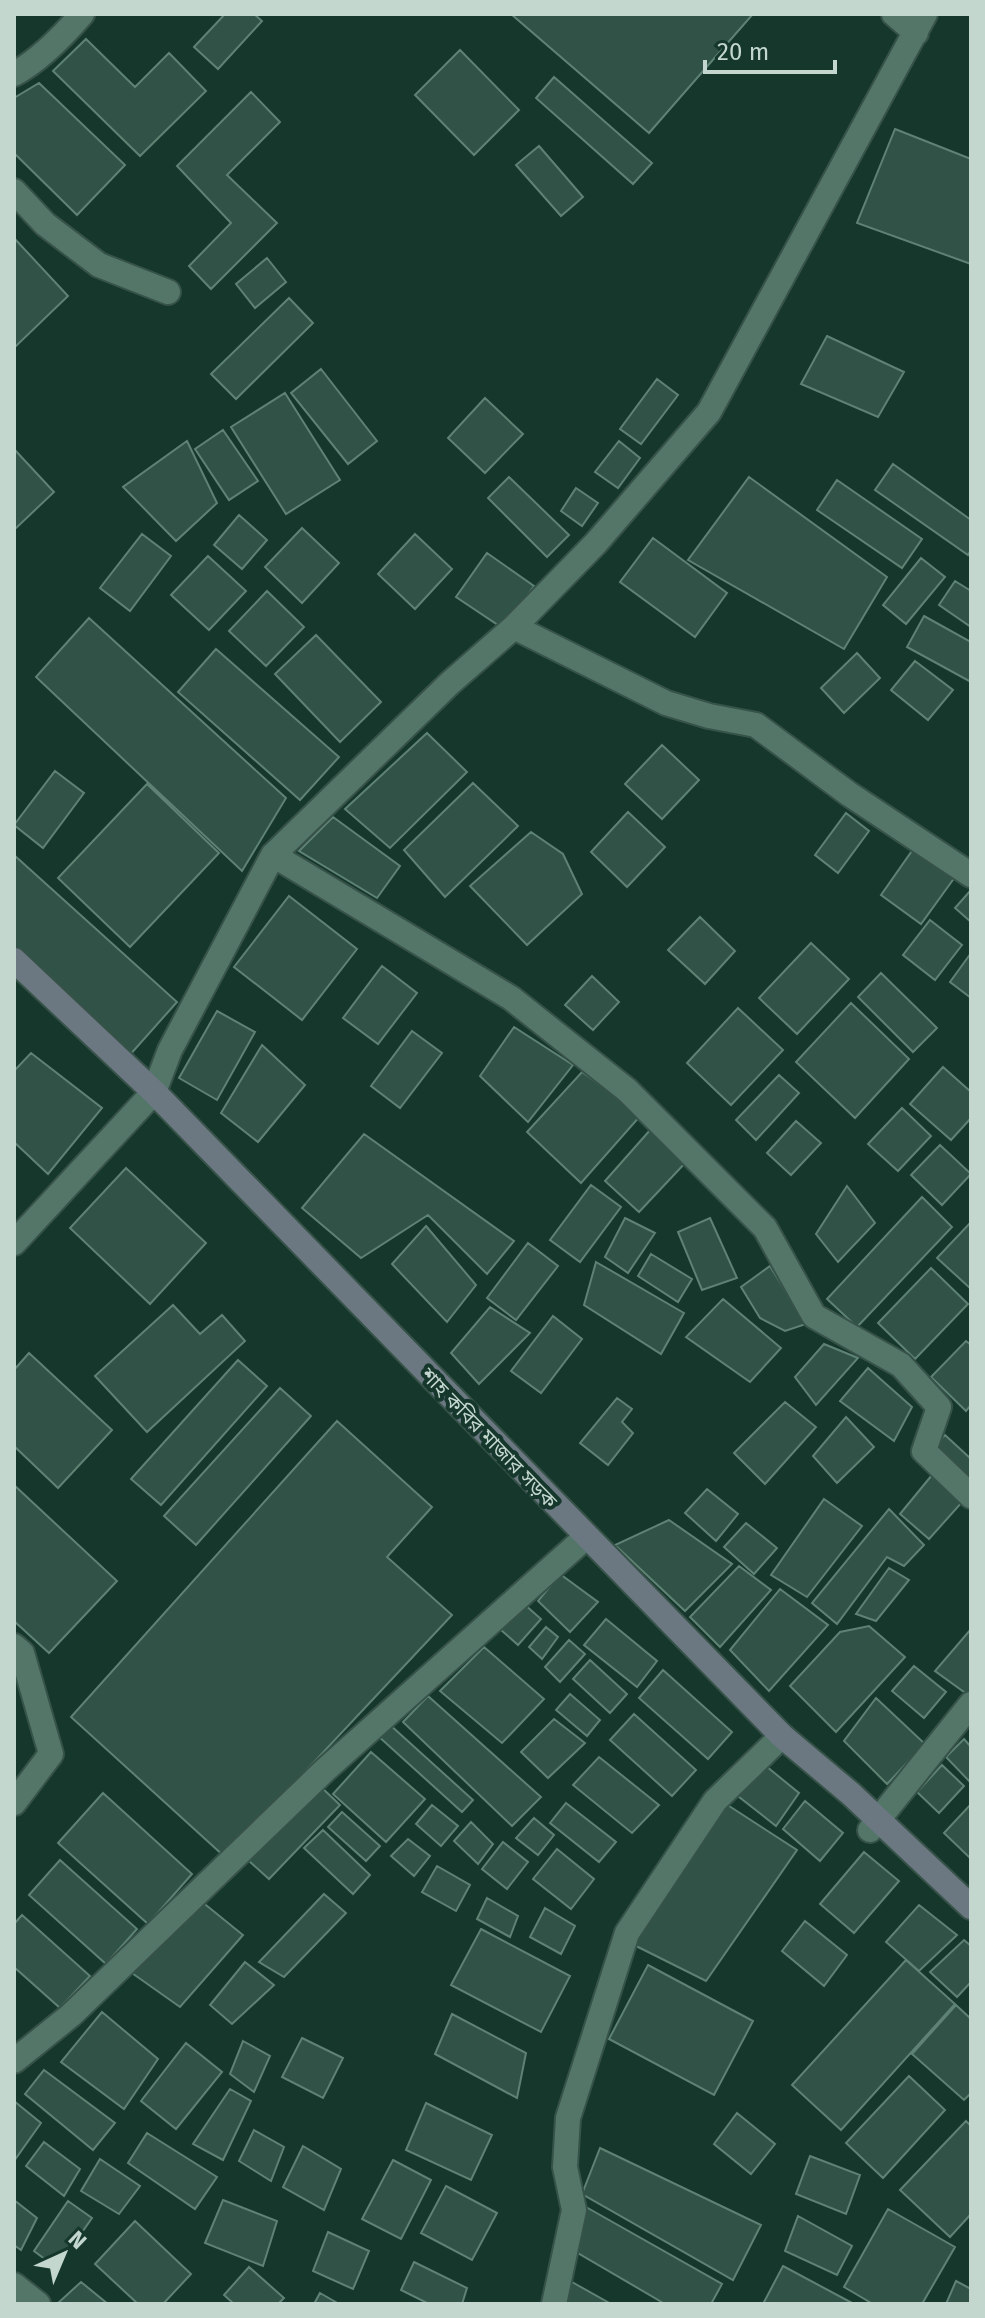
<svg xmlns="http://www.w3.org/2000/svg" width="985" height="2318" viewBox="0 0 985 2318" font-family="'Fira Sans','Noto Sans Bengali',sans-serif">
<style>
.building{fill:#315347;stroke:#5e8274;stroke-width:2}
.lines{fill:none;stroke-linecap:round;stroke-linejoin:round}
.street-casing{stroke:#375248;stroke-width:28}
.secondary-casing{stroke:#375248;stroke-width:28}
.street{stroke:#537669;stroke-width:24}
.secondary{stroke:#6b7882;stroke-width:24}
.labels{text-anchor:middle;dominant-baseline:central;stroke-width:8;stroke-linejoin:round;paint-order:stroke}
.street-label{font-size:20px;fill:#c4d7cf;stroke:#15372c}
</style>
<rect width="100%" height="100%" fill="#15372c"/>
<path class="building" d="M225 14H254L262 21 218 69 194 47Z
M511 14H753L649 133Z
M86 39 135 87 169 53 206 91 140 156 53 71Z
M460 50 519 110 474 155 415 95Z
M554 77 652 163 633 184 536 98Z
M39 83 125 165 77 215 14 153V98Z
M251 92 280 122 227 175 277 223 211 289 189 266 231 223 177 166Z
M895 129 971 159V264L857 223Z
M539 146 583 197 561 216 516 165Z
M14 238 68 296 14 348Z
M267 258 286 282 255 308 236 284Z
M289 298 313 323 236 399 211 374Z
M827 336 904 372 878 417 801 384Z
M321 369 377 441 348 464 291 393Z
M657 379 678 395 641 444 620 429Z
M285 393 340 480 286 514 231 427Z
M485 398 523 434 485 473 448 438Z
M223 430 258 481 229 500 195 449Z
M187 441 217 503 176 541 123 487Z
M619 441 640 458 618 488 595 472Z
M14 449 54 492 14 530Z
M893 464 971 520V550L968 555 875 490Z
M509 477 569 535 547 557 488 498Z
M749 477 887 577 844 649 688 560Z
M837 480 922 539 902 568 817 510Z
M576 488 598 503 582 526 561 511Z
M239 515 267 540 242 569 214 545Z
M302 528 339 563 302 603 265 567Z
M142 534 171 556 130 611 100 588Z
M415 534 452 569 415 609 378 574Z
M653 538 727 593 695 637 620 582Z
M487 553 534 586 504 629 456 597Z
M208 556 246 591 209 630 171 595Z
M921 558 945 577 906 624 883 605Z
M955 581 971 591V627L939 605Z
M267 591 304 627 266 666 229 631Z
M924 616 971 642V682L907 647Z
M89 618 286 798 242 871 36 677Z
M316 635 381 702 340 742 275 674Z
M216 649 339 757 300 800 178 692Z
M857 653 880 678 844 713 821 688Z
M915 661 953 690 928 720 891 690Z
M427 733 467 772 390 848 345 809Z
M662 745 699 780 662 819 625 784Z
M55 771 84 793 43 848 14 825Z
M473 783 518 826 445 897 404 850Z
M147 784 219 853 130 947 58 878Z
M628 812 665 847 627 887 591 852Z
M846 813 869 831 838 873 815 855Z
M333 817 400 866 377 898 299 851Z
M531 832 563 854 582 894 527 945 470 886Z
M914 848 955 877 921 924 881 895Z
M14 855 177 1002 128 1057 14 955Z
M971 890V922L955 908Z
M289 896 357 949 302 1020 234 967Z
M700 917 735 951 705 984 668 950Z
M930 920 962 945 935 980 903 955Z
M811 943 849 979 797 1034 759 998Z
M971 953V998L950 982Z
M382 966 417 993 378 1044 343 1018Z
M881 973 937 1028 913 1052 858 997Z
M592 976 619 1002 593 1030 565 1005Z
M851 1003 909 1059 855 1118 796 1062Z
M738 1008 783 1050 731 1105 687 1063Z
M217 1011 255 1032 217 1100 179 1078Z
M514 1027 573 1065 528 1122 480 1076Z
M412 1031 442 1053 400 1108 371 1086Z
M262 1045 305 1085 258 1142 221 1113Z
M31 1053 102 1108 48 1174 14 1142V1071Z
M943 1067 971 1092V1118L951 1140 910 1104Z
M582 1072 642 1114 581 1183 527 1132Z
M779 1075 799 1093 756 1140 736 1120Z
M902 1108 931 1136 898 1171 868 1144Z
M796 1121 821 1143 791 1175 767 1153Z
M651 1129 687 1161 639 1212 605 1181Z
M364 1134 514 1241 487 1274 428 1215 361 1258 302 1208Z
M940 1145 971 1174 942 1205 911 1175Z
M126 1168 206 1243 150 1304 70 1228Z
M591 1185 621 1207 580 1262 550 1240Z
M847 1186 875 1223 838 1262 816 1234Z
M922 1197 952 1227 857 1327 827 1299Z
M625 1218 655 1233 628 1273 605 1257Z
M710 1218 737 1278 702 1290 678 1232Z
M971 1222V1289L937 1258Z
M426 1226 476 1285 447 1322 392 1264Z
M528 1243 558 1266 516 1320 487 1298Z
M651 1254 692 1279 678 1302 638 1276Z
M596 1262 684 1313 661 1354 584 1305Z
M770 1266 806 1324 785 1331 760 1318 741 1287Z
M931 1268 968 1304 915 1359 878 1323Z
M723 1299 781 1348 750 1382 686 1337Z
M173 1305 200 1334 222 1315 245 1341 147 1432 95 1376Z
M490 1307 530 1333 479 1384 451 1353Z
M553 1316 582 1339 541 1393 511 1371Z
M966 1341 971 1345V1405L966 1411 931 1377Z
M824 1344 858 1358 816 1405 795 1377Z
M29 1353 112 1430 58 1488 14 1446V1370Z
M238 1360 267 1386 161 1505 131 1479Z
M868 1368 912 1407 894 1441 840 1401Z
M280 1388 311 1416 196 1545 164 1516Z
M617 1398 632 1409 622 1422 633 1433 608 1465 580 1443Z
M785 1402 816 1427 765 1484 734 1453Z
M846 1417 874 1447 837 1483 813 1456Z
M337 1421 432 1507 387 1557 452 1615 225 1857 71 1717Z
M945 1435 971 1459V1489L929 1451Z
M932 1475 964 1500 929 1539 900 1514Z
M14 1485 117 1581 49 1653 14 1621Z
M707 1489 738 1514 716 1541 685 1513Z
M824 1499 862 1526 807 1597 771 1575Z
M889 1509 924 1545 904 1566 887 1557 837 1624 812 1603Z
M669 1520 732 1564 685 1611 615 1545Z
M746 1523 777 1548 754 1574 724 1547Z
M739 1566 771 1590 720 1647 690 1617Z
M889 1568 909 1580 876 1621 856 1614Z
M560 1574 598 1602 570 1632 538 1601Z
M780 1589 828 1625 769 1691 730 1650Z
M524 1604 541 1619 518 1645 501 1630Z
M606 1619 657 1661 637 1687 584 1645Z
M869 1626 905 1657 836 1732 790 1686 840 1632Z
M546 1627 558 1637 542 1659 529 1647Z
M971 1629V1697L935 1671Z
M569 1640 585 1654 560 1682 545 1667Z
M484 1647 544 1699 502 1743 440 1691Z
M590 1660 627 1694 610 1713 573 1679Z
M914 1666 946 1692 924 1718 892 1691Z
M663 1670 732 1732 708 1759 639 1698Z
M570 1694 600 1720 587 1736 556 1710Z
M428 1696 541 1797 512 1826 403 1722Z
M876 1698 925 1744 887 1784 844 1741Z
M634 1714 696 1770 672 1796 610 1740Z
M554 1719 585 1743 548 1778 521 1752Z
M389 1724 473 1800 462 1812 378 1736Z
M964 1739 971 1747V1783L946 1757Z
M371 1752 425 1799 386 1842 333 1794Z
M599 1757 659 1805 632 1833 573 1785Z
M761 1762 799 1793 776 1826 734 1793Z
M942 1765 964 1786 939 1813 917 1792Z
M320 1786 340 1805 269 1879 249 1861Z
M103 1793 192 1874 148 1924 58 1843Z
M805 1801 843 1833 820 1861 783 1829Z
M566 1803 616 1842 599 1862 550 1823Z
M726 1804 797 1850 706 1981 634 1945Z
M971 1804V1859L944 1833Z
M432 1805 458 1826 441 1846 416 1824Z
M342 1812 380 1846 366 1861 328 1827Z
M534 1818 554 1835 538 1855 516 1838Z
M471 1822 493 1844 478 1864 454 1841Z
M323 1830 370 1875 353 1894 304 1848Z
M408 1839 430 1856 414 1876 391 1856Z
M503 1842 528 1862 507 1889 482 1869Z
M557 1849 594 1879 571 1909 533 1879Z
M864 1852 899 1881 854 1933 820 1904Z
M60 1860 137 1929 106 1964 29 1895Z
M437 1866 470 1885 456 1911 422 1892Z
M324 1894 346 1913 284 1977 259 1962Z
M487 1898 518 1916 510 1937 477 1919Z
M201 1901 243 1935 180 2007 129 1971Z
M919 1905 957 1935 919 1971 886 1942Z
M545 1908 575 1926 561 1954 530 1937Z
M22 1915 90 1976 60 2008 14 1967V1924Z
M805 1921 847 1955 824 1986 782 1951Z
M481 1929 570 1976 541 2032 451 1985Z
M964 1940 971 1946V1982L957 1997 930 1972Z
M906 1960 955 2004 841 2130 792 2085Z
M245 1962 274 1985 232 2024 210 2005Z
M648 1965 753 2021 714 2095 609 2039Z
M956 2005 971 2019V2093L964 2100 912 2054Z
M102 2012 158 2059 124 2109 61 2062Z
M452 2014 526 2053 517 2098 435 2054Z
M302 2038 343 2058 323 2098 282 2077Z
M243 2041 270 2056 254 2092 230 2074Z
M186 2043 222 2072 176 2129 141 2101Z
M44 2070 115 2123 93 2150 25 2094Z
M909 2076 945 2110 883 2178 846 2143Z
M230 2089 251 2101 223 2160 193 2144Z
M14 2101 41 2123 14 2161Z
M426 2103 492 2135 471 2180 406 2150Z
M737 2113 775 2144 751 2174 714 2144Z
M966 2121 971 2126V2214L950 2237 900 2190Z
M254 2130 284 2147 271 2181 239 2161Z
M147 2133 217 2177 195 2209 128 2163Z
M44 2142 80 2169 64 2196 26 2166Z
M303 2146 341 2169 324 2210 283 2187Z
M600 2148 761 2225 733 2280 582 2194Z
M810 2156 860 2175 846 2214 796 2194Z
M100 2159 140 2186 119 2214 81 2191Z
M393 2160 431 2180 401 2239 362 2219Z
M446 2186 497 2213 472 2260 421 2233Z
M14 2200 37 2218 21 2250 14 2245Z
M223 2200 277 2221 263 2266 205 2243Z
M68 2201 92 2218 57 2268 34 2251Z
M586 2207 722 2284 711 2304H665L571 2249Z
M888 2209 955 2247 922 2304H873L844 2287Z
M798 2216 852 2246 837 2275 785 2251Z
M135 2221 191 2274 163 2304H138L95 2264Z
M328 2232 369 2251 353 2289 313 2271Z
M414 2262 467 2288 462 2304H429L401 2290Z
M783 2266 854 2304H763Z
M249 2267 284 2298 278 2304H234L224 2295Z
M956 2281 971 2289V2304H946Z
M81 2282 108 2304H57Z
M572 2282 611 2304H562Z
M320 2293 339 2304H314Z"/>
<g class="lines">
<defs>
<path id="street" d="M894 14 916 33
M14 74C40 60 63 36 82 14
M14 191 45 224 99 265 168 292
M514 627 666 703 709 716 756 725 849 794 971 875
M273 855 511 998 627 1090 765 1228 814 1316 901 1365 939 1407 924 1451 971 1496
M14 1243 154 1092 170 1050 273 855 450 683 514 627 596 543 709 412 925 14
M14 1646 22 1653 51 1754 14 1803
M870 1830 971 1704
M14 2061 71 2015 325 1770 586 1537
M14 2285 38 2304
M554 2304 574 2210 565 2167 568 2118 627 1933 715 1801 782 1736"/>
<path id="secondary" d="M14 960 154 1092 782 1736 851 1794 971 1907"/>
</defs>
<use href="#street" class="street-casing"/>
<use href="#secondary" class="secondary-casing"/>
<use href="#street" class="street"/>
<use href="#secondary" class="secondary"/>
</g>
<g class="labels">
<g class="street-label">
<text transform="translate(489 1438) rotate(46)">শাহ কবির মাজার সড়ক</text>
</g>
</g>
<rect width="985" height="2318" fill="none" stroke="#c4d7cf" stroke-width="32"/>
<g transform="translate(64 2254) rotate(44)" stroke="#15372c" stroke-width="6" paint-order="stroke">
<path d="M0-6L14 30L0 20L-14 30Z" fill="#c4d7cf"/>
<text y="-12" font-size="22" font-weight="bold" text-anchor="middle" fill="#c4d7cf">N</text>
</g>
<path d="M705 60v12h130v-12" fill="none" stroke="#c4d7cf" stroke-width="4"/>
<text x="717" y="60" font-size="24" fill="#c4d7cf" stroke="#15372c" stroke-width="6" paint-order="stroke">20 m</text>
</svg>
